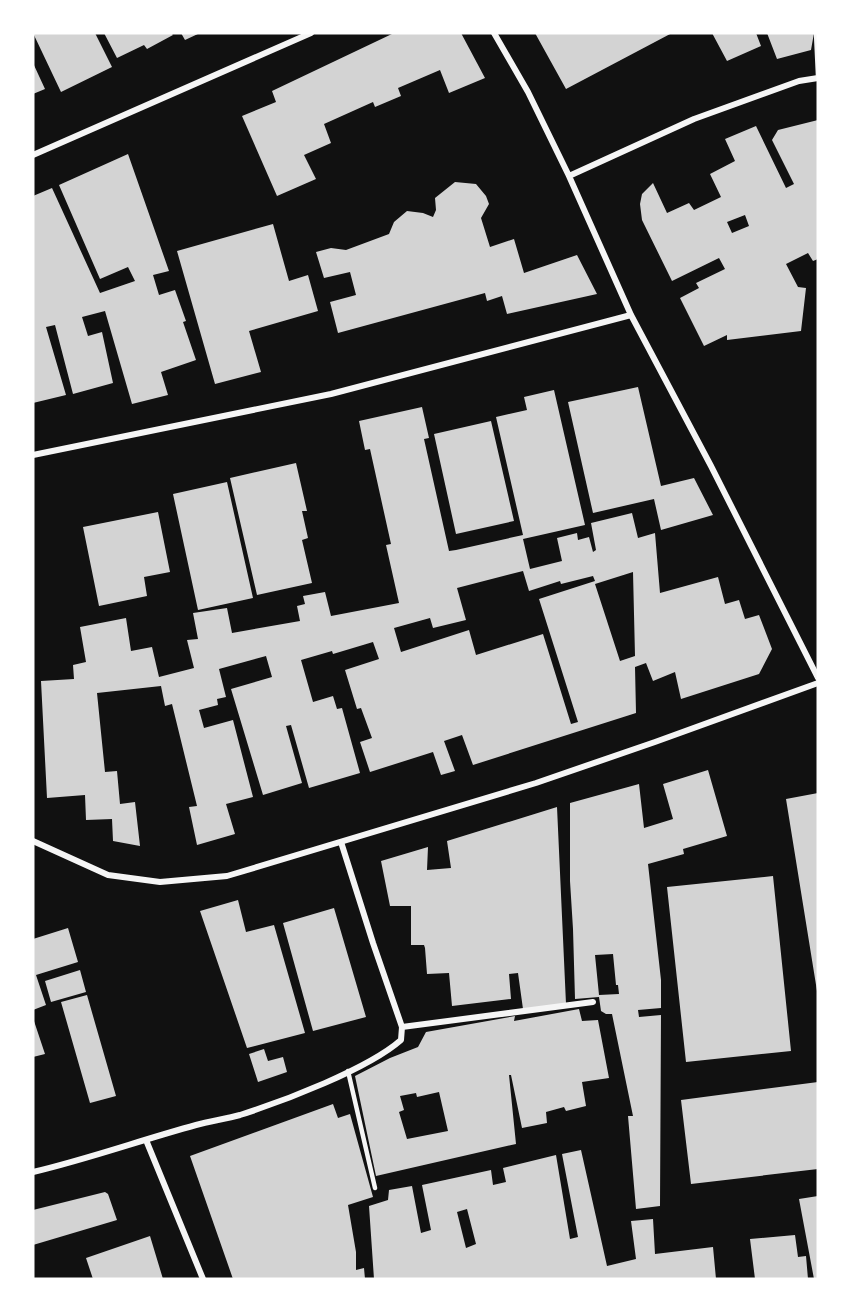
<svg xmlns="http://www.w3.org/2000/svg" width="851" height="1312" viewBox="0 0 851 1312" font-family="Rubik,sans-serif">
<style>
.building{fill:#d3d3d3;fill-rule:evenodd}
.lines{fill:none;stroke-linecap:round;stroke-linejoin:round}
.service{stroke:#f5f5f5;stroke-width:4.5}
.minor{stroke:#f5f5f5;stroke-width:6}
</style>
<rect width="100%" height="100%" fill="#111"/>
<path class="building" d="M33 33H95L112 67 61 92Z
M104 33H171L173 35 147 49 144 45 117 58Z
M181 33H200L185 40Z
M394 33H461L485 78 449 93 440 70 398 88 401 96 375 107 373 102 324 124 331 143 304 155 316 179 277 196 242 116 276 102 272 91Z
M535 33H672L566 89Z
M712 33H756L761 46 727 61Z
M767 33H814L811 50 777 59Z
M33 63 45 89 33 94Z
M818 120V259L813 261 808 253 786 264 798 287 806 288 801 331 727 340V335L704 346 680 298 699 288 696 283 725 269 719 258 672 281 642 220 640 204 642 194 653 183 667 213 689 203 694 210 721 197 710 174 735 161 725 139 756 126 786 188 794 184 772 140 778 130ZM745 215 749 226 732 233 727 222Z
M128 154 169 271 153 275 159 295 175 290 186 321 183 322 196 360 161 372 168 395 132 404 105 311 82 317 88 336 102 332 113 383 73 394 55 325 46 327 66 395 33 403V196L52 188 100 293 135 281 128 267 100 279 59 185Z
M455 182 476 184 486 196 489 204 481 218 490 247 514 239 524 273 577 255 597 294 507 314 502 296 487 301 485 293 338 333 330 302 356 295 350 272 324 278 316 252 331 248 346 250 389 234 394 222 407 211 423 213 433 217 436 210 435 198Z
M273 224 289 281 308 275 318 311 249 331 261 372 215 384 177 251Z
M638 387 661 486 694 478 713 515 661 530 654 499 593 513 568 402Z
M554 390 585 525 523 539 530 569 562 561 557 538 577 533 578 540 589 537 593 552 596 550 591 523 632 513 638 538 655 533 660 593 718 577 725 604 739 600 745 619 759 615 772 649 759 674 681 699 675 672 653 681 646 663 635 667 636 713 473 765 462 735 444 741 455 771 441 775 433 752 370 772 360 742 372 738 361 708 357 709 345 670 379 659 373 642 333 654 332 651 301 660 313 702 333 696 337 709 342 708 360 773 309 788 291 725 286 726 302 783 263 795 231 689 272 677 266 656 219 669 226 697 217 699 218 705 199 710 204 728 233 720 253 797 226 804 235 834 197 845 189 807 197 806 172 704 165 706 161 686 97 693 105 772 117 771 120 804 135 802 140 846 113 841 112 819 86 820 85 795 47 798 41 681 74 679 73 665 86 662 80 627 126 618 131 651 152 647 159 677 194 668 187 640 198 639 193 613 227 608 232 633 300 621 297 606 305 604 303 596 325 592 331 616 399 603 386 545 391 544 370 449 365 450 359 421 422 407 429 438 424 439 449 551 456 550 523 535 496 417 527 410 524 397ZM523 571 529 591 560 581 561 584 593 576 595 581 539 599 578 722 571 724 543 634 476 655 469 630 401 652 394 628 430 618 433 628 466 620 457 588ZM633 572 635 656 620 661 595 584Z
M491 421 514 521 456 534 434 434Z
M296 463 307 511H302L308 538 302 540 312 583 257 595 230 478Z
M227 482 253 598 198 610 173 494Z
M158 512 170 572 144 577 147 596 99 606 83 527Z
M708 770 727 836 683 849 684 854 648 864 661 980V1008L638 1010 639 1017 661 1015 660 1206 636 1209 628 1116H633L612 1014H606L601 1011 599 997 575 999 573 929 570 881V803L639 784 644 828 673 819 663 784ZM613 954 616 985H618L619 994 599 995 595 955Z
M818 793V991H817L786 799Z
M557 807 566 1004 523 1009 518 973 509 974 511 999 452 1006 449 973 427 974 425 948 424 945H411V906H390L381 861 428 847 427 870 451 868 447 841Z
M773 876 791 1051 686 1062 667 887Z
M238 900 246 932 274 925 305 1033 247 1048 200 911Z
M334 908 366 1017 313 1031 283 923Z
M68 928 78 962 36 975 46 1005 33 1010V939Z
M80 970 86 992 51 1002 45 981Z
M87 995 116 1096 90 1103 61 1002Z
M579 1009 582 1021 598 1020 609 1078 582 1082 586 1106 566 1111 564 1107 546 1112 547 1123 522 1128 511 1075H509L516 1144 376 1176 355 1076 390 1058 418 1047 426 1032 515 1016 514 1021ZM439 1092 448 1131 407 1139 399 1112 404 1110 400 1096 416 1093 417 1097Z
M33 1018 45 1054 33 1057Z
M264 1049 268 1061 283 1057 287 1072 258 1082 249 1054Z
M818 1082V1169L691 1184 681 1100Z
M333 1104 338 1118 350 1114 373 1197 348 1205 356 1252V1270L364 1268 365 1279H233L190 1156Z
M581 1150 607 1266 636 1259 631 1221 653 1219 655 1254 713 1247 716 1279H374L369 1206 388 1200 389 1190 412 1186 421 1233 431 1230 422 1185 491 1170 493 1185 506 1182 503 1168 556 1155 570 1239 578 1237 562 1154ZM467 1209 476 1244 466 1248 457 1212Z
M105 1192 108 1194 117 1220 33 1245V1210Z
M818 1196V1279H814L799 1199Z
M795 1235 798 1257 806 1256 808 1279H755L750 1239Z
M150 1236 163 1279H93L86 1258Z"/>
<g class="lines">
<path class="service" d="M816 33 818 76
M348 1071 375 1188"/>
<path class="minor" d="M494 33 528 92 569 176 631 315 711 466 818 678
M33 155 311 33
M569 176 694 119 799 81 818 78
M33 455 331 394 631 315
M33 841 108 875 160 882 227 876 536 783 655 742 818 683
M341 842 373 943 402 1027
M146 1140 203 1279
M33 1172C88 1159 141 1140 196 1125 210 1121 226 1119 240 1115 284 1101 368 1069 401 1040L402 1027 593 1002"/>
</g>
<rect width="851" height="1312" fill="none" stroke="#ffffff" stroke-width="69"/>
</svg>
